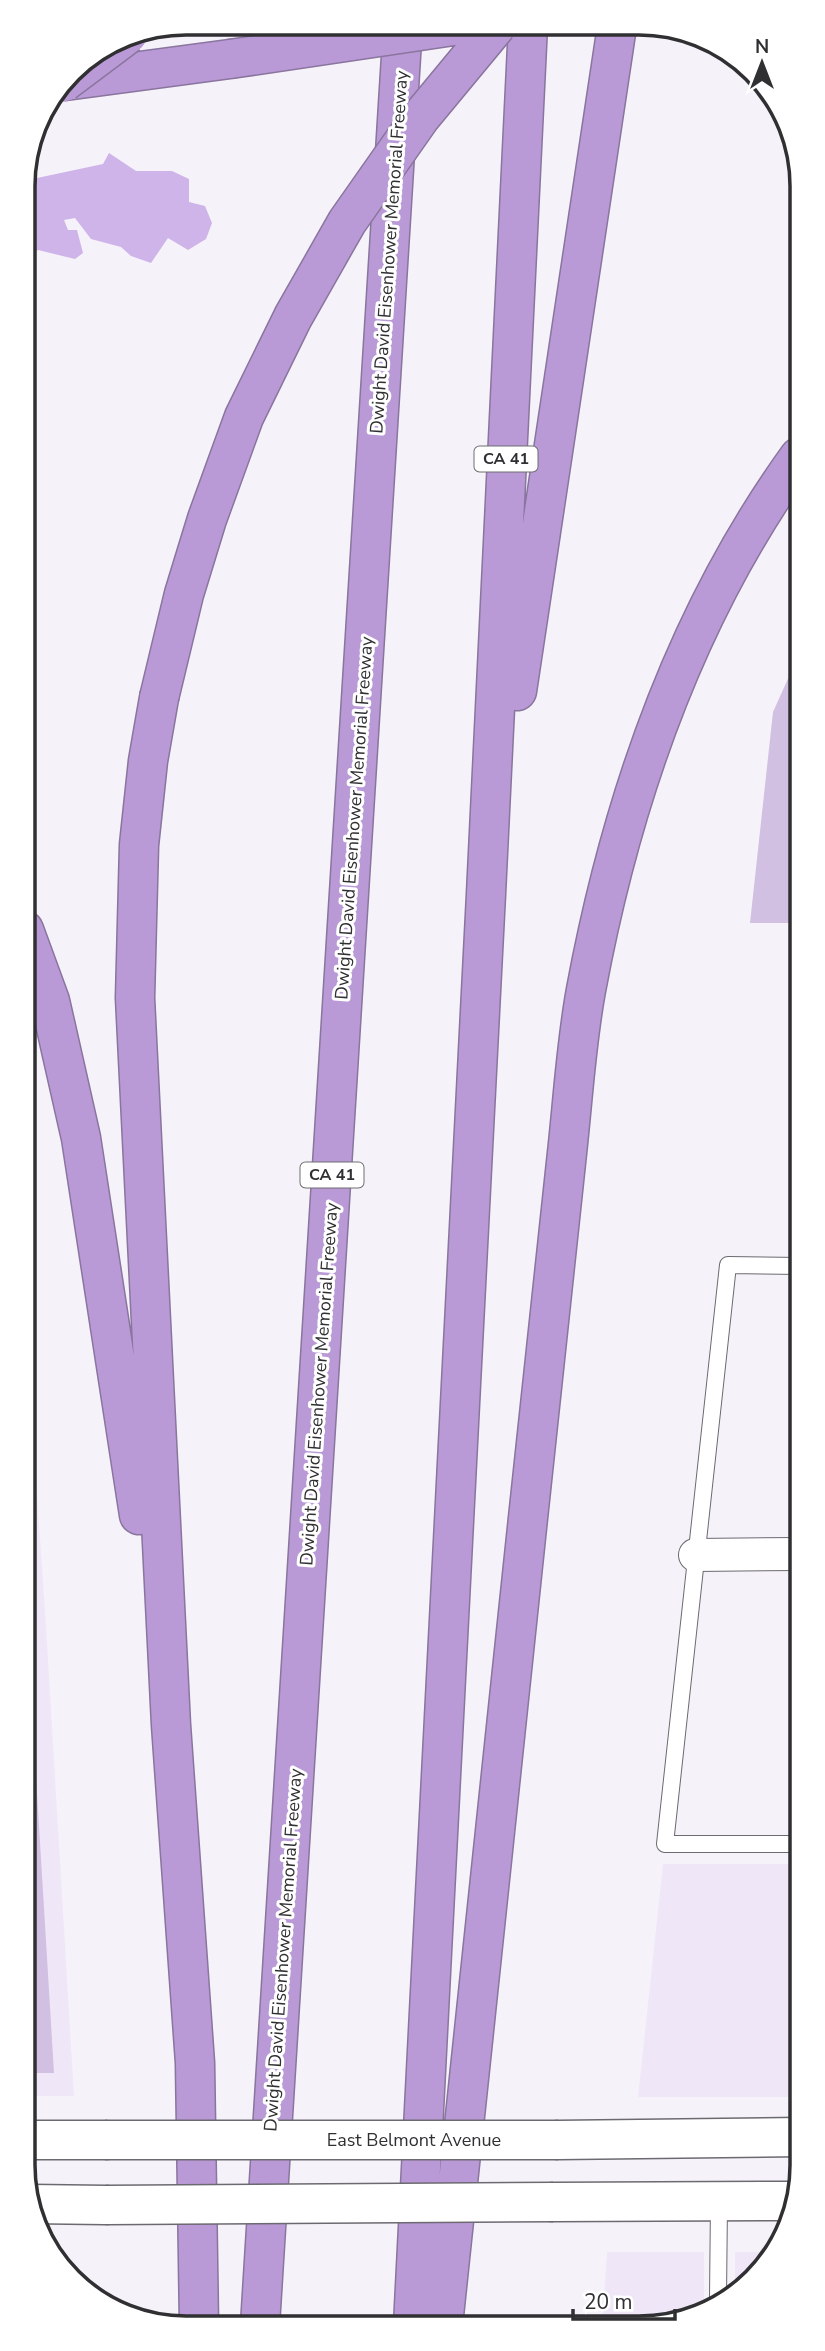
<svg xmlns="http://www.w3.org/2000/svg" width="825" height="2351" viewBox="0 0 825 2351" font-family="'Nunito Sans',sans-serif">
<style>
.built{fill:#efe7f7}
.green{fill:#d1c0e1}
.forest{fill:#ceb4e8}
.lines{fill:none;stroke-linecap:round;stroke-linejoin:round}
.service-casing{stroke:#6c6970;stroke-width:18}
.minor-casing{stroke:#6c6970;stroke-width:34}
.secondary-casing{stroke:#6c6970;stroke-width:41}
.motorway-casing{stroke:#89759d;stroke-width:41}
.service{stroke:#fff;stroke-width:16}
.minor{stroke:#fff;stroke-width:32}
.secondary{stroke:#fff;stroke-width:38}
.motorway{stroke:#b99ad7;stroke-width:38}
.secondary-bridge-casing{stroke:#6c6970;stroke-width:41;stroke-linecap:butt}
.motorway-bridge-casing{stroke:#89759d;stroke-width:41;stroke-linecap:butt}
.secondary-bridge{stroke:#fff;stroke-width:38}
.motorway-bridge{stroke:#b99ad7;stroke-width:38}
.labels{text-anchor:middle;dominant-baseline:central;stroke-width:6;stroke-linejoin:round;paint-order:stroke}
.shield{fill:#fff;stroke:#6e6d70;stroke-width:2}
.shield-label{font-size:16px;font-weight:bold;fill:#302f32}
.street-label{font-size:18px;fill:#302f32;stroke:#fff}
.rim{fill:none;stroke:#302f32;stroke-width:3.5}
</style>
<rect width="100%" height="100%" fill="#f6f2fa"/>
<path class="built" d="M25 1326 45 1609 74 2096H26Z
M663 1864H801L802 2097H638Z
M607 2252H704V2306L671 2325H602Z
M735 2252H770L762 2272 735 2288Z"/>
<path class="green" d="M800 652V923H750L773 712Z
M25 1595 54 2073H26Z"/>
<path class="forest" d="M109 153 136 171H172L189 179V202L205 206 212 223 206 239 188 250 168 238 151 263 131 256 121 247 91 239 75 218 64 220 68 230H77L83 253 75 259 38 250 23 257V181L103 164Z"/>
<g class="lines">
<defs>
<path id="service" d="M801 1266 728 1265 665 1844H801
M718 2298 719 2202"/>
<path id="minor" d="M695 1555 801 1554"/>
<path id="secondary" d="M26 2140H105
M558 2140 802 2137
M553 2202 791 2201
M30 2204 106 2205"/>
<path id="motorway" d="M65 81 230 59
M517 691 617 26
M159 698 148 761 139 845 135 998 171 1725 195 2063 199 2325
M24 930 50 1001 81 1138 139 1515
M260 2325 403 24
M413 2325 486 894 528 25
M443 2325C472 2056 500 1787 528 1518 541 1397 553 1275 567 1153 573 1099 576 1044 586 990 621 802 686 613 799 457"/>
</defs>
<use href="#service" class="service-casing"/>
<use href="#minor" class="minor-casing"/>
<use href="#secondary" class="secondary-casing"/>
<use href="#motorway" class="motorway-casing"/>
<use href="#service" class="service"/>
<use href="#minor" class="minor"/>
<use href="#secondary" class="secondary"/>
<use href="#motorway" class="motorway"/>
<defs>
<path id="secondary-bridge" d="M105 2140H558
M106 2205 553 2202"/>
<path id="motorway-bridge" d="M230 59 460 25
M64 82 128 34
M159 698 184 594 207 519 244 417 293 317 347 222 420 118 497 25"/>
</defs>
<use href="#secondary-bridge" class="secondary-bridge-casing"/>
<use href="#motorway-bridge" class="motorway-bridge-casing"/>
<use href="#secondary-bridge" class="secondary-bridge"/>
<use href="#motorway-bridge" class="motorway-bridge"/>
</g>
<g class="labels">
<g class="shield">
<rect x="474.5" y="446.5" width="63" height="25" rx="5"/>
<rect x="300.5" y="1162.5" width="63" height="25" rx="5"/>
</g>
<g class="shield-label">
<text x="506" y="459">CA 41</text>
<text x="332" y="1175">CA 41</text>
</g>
<g class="street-label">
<text transform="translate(389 252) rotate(-86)">Dwight David Eisenhower Memorial Freeway</text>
<text transform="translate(354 818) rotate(-86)">Dwight David Eisenhower Memorial Freeway</text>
<text transform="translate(319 1384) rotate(-86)">Dwight David Eisenhower Memorial Freeway</text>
<text transform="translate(283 1950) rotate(-86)">Dwight David Eisenhower Memorial Freeway</text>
<text x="414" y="2140">East Belmont Avenue</text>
</g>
</g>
<path d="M0 0H825V2351H0ZM186 35H639A151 151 0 0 1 790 186V2165A151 151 0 0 1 639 2316H186A151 151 0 0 1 35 2165V186A151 151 0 0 1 186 35Z" fill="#fff" fill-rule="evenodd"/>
<path class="rim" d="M186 35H639A151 151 0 0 1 790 186V2165A151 151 0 0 1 639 2316H186A151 151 0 0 1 35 2165V186A151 151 0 0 1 186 35Z"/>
<g transform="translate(762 63)" stroke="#ffffff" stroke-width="5" paint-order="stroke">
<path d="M0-5L12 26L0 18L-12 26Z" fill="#302f32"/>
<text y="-10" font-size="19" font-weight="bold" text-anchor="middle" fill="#302f32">N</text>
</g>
<path d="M573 2309v10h102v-10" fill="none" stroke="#302f32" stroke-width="3.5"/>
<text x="584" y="2309" font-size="21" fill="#302f32" stroke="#ffffff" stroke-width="5" paint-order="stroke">20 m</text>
</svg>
